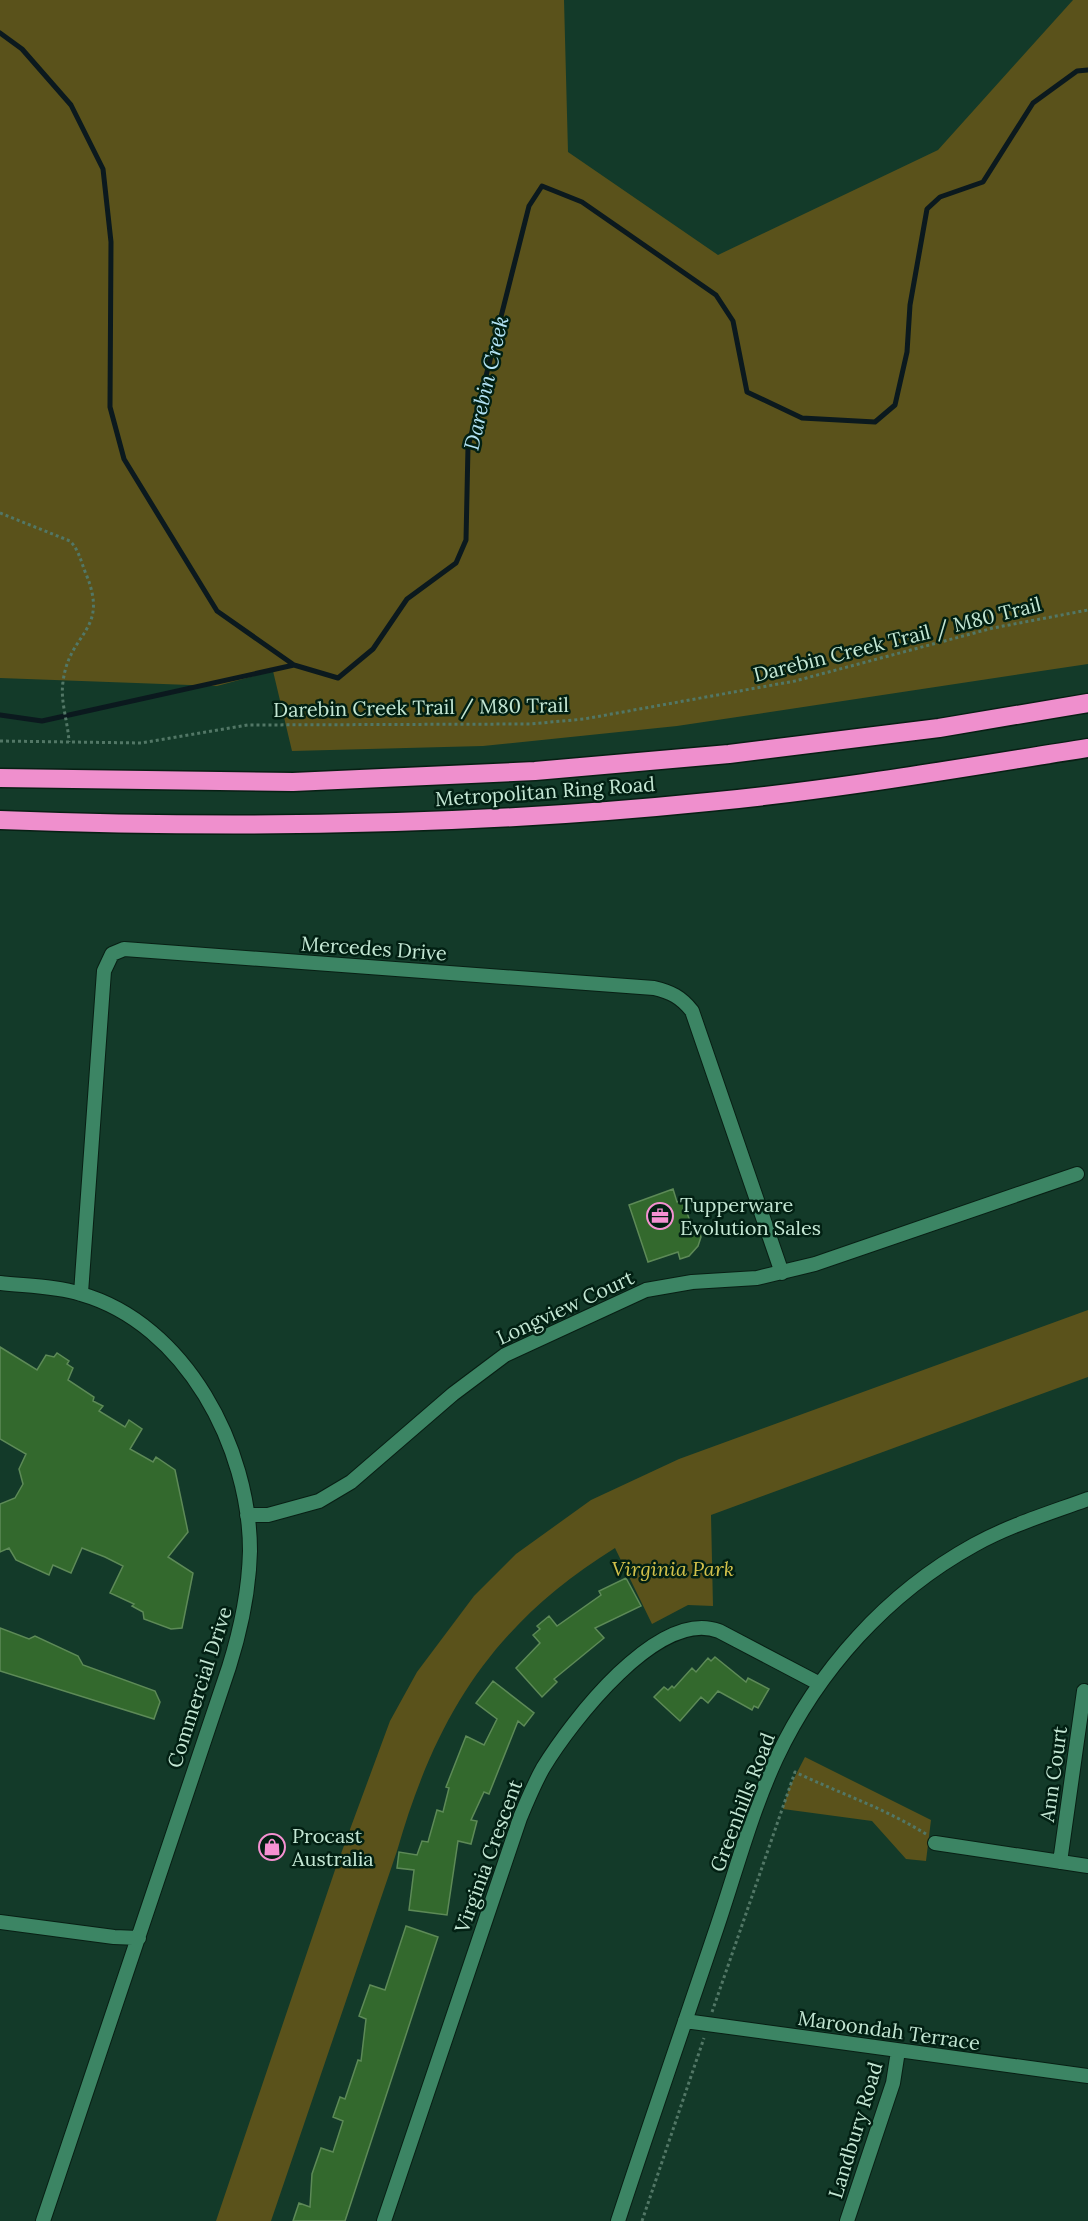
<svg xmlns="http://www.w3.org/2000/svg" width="1088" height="2221" viewBox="0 0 1088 2221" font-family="Lora,serif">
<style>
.green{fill:#5a521b}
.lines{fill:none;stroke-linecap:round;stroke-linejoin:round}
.stream{stroke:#0b191e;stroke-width:5}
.building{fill:#33692d;stroke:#5d8a57;stroke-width:1.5}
.minor-casing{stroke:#081f14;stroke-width:16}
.motorway-casing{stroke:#081f14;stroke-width:21}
.path{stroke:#527766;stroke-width:3;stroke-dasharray:3 3;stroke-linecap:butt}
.minor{stroke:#3c8564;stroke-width:14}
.motorway{stroke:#ef8fcd;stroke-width:18}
.labels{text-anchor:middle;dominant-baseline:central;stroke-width:5;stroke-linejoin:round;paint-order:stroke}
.street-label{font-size:20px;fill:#c4e7d4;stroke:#022013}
.poi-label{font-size:20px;fill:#c4e7d4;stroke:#022013;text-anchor:start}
.park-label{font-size:20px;font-style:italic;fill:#d2c14b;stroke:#022013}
.water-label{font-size:21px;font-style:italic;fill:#b3e3f5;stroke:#022013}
</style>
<rect width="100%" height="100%" fill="#133a29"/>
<path class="green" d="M0 0H564L568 152 718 255 938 150 1073 0H1088V664L677 726 483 746 292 751 273 671 217 686 0 678Z
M1088 1310V1377L711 1515 713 1606 688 1605 652 1624 615 1548C493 1624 436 1715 397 1851L271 2221H216L335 1870 390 1721 417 1672 474 1596 516 1554 591 1500 679 1459Z
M805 1757 931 1820 926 1861 906 1859 872 1821 783 1809 789 1788Z"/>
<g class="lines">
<path class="stream" d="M0 33 22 49 71 105 103 169 111 242 110 407 124 459 217 611 294 665 338 678 373 649 407 599 456 563 466 540 468 447 529 206 542 186 582 202 716 295 733 321 747 392 802 418 875 422 895 405 907 352 910 305 927 209 940 197 983 182 1033 103 1077 71 1088 70
M0 715 42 721 294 665"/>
</g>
<path class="building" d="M673 1189 677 1202 683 1201 693 1230 698 1228 701 1237 698 1246 689 1256 680 1259 678 1252 648 1262 629 1205Z
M0 1347 37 1370 46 1355 54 1357 57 1353 69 1361 67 1364 73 1368 68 1380 94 1397 93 1401 103 1406 99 1411 125 1427 129 1420 142 1429 130 1449 153 1462 156 1457 175 1470 188 1532 168 1557 193 1573 182 1628 171 1629 144 1619 143 1612 132 1606 134 1604 110 1593 123 1566 105 1557 82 1548 71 1573 53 1565 49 1575 16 1560 9 1548 0 1552V1504L15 1498 23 1484 19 1469 26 1454 0 1439Z
M626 1578 641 1606 595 1628 604 1638 554 1679 557 1682 542 1697 516 1668 540 1643 533 1635 540 1629 537 1626 549 1616 557 1626 601 1595 599 1591Z
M0 1628 29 1639 35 1636 78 1656 83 1665 155 1691 160 1702 154 1719 0 1671Z
M715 1657 746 1682 748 1678 769 1689 758 1708 754 1706 752 1710 718 1691 708 1703 701 1697 680 1721 654 1697 664 1687 668 1690 672 1686 674 1688 692 1668 696 1672 708 1658 711 1661Z
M493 1681 534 1713 524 1726 518 1721 489 1794 484 1792 471 1820 477 1821 471 1844 458 1841 447 1915 409 1910 414 1870 397 1868 399 1852 417 1855 422 1841 428 1842 437 1810 443 1812 449 1788 446 1787 466 1736 484 1745 497 1719 476 1703Z
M406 1926 438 1937 345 2221H293L299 2203 310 2207 312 2174 321 2148 333 2152 343 2121 333 2117 340 2097 345 2099 358 2060 361 2061 366 2019 359 2016 370 1985 385 1990Z"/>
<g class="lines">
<defs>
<path id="minor" d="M0 1283C26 1286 56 1286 81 1294 186 1324 250 1448 250 1551 249 1591 241 1629 229 1667L43 2221
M81 1293 104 971 112 954 124 949 654 988C671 992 681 997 692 1011L782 1273
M247 1515H268L319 1501 351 1482 453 1394 505 1355 646 1290 692 1282 757 1278 815 1264 1077 1174
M935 1843 1088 1866
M1060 1862 1084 1691
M0 1922 114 1937 139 1938
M685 2021 1088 2076
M384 2221 520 1818C527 1801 534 1784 543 1768 571 1722 658 1608 719 1631L818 1683
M618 2221C650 2123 684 2025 717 1927 736 1871 751 1813 776 1759 818 1670 887 1593 974 1545 1010 1525 1050 1513 1088 1499
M847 2221 893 2083 898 2051"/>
<path id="motorway" d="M0 778 293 782 535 771 729 754 939 728 1088 703
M0 820C236 829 473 826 708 802 835 790 961 768 1088 748"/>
</defs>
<use href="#minor" class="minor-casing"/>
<use href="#motorway" class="motorway-casing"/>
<path class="path" d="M0 513 70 541C79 550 81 562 86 574 110 632 69 631 63 682 60 701 68 722 69 742
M0 741 141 743 248 725 530 724 584 719 795 681 993 628 1088 610
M712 2012 795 1772C841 1794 882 1807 926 1834
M642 2221 704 2038"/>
<use href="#minor" class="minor"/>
<use href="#motorway" class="motorway"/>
</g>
<defs>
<symbol id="office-ring" viewBox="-11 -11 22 22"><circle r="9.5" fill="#022013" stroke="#f591d2" stroke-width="1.5"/><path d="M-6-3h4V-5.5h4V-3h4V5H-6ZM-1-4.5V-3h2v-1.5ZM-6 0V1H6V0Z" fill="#f591d2"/></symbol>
<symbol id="shop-ring" viewBox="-11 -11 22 22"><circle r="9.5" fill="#022013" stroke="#f591d2" stroke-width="1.5"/><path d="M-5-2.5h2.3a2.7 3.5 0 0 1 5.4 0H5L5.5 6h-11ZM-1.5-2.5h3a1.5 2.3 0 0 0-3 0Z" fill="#f591d2"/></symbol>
</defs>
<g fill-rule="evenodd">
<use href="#office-ring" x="645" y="1201" width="30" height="30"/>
<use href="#shop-ring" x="257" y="1832" width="30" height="30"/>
</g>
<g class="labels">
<g class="street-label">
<text transform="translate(897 639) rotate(-14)">Darebin Creek Trail / M80 Trail</text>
<text transform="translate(421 707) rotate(-1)">Darebin Creek Trail / M80 Trail</text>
<text transform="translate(545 791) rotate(-4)">Metropolitan Ring Road</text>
<text transform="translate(374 948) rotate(4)">Mercedes Drive</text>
<text transform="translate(565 1307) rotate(-25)">Longview Court</text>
<text transform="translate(199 1687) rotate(-72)">Commercial Drive</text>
<text transform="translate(1053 1774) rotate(-82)">Ann Court</text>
<text transform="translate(742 1802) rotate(-69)">Greenhills Road</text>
<text transform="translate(488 1856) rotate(-70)">Virginia Crescent</text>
<text transform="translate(889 2030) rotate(8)">Maroondah Terrace</text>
<text transform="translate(855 2130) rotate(-73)">Landbury Road</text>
</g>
<g class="poi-label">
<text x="680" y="1204">Tupperware<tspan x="680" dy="23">Evolution Sales</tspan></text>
<text x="292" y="1835">Procast<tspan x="292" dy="23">Australia</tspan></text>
</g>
<g class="park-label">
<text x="673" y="1568">Virginia Park</text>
</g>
<g class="water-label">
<text transform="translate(486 383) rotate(-77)">Darebin Creek</text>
</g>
</g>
</svg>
